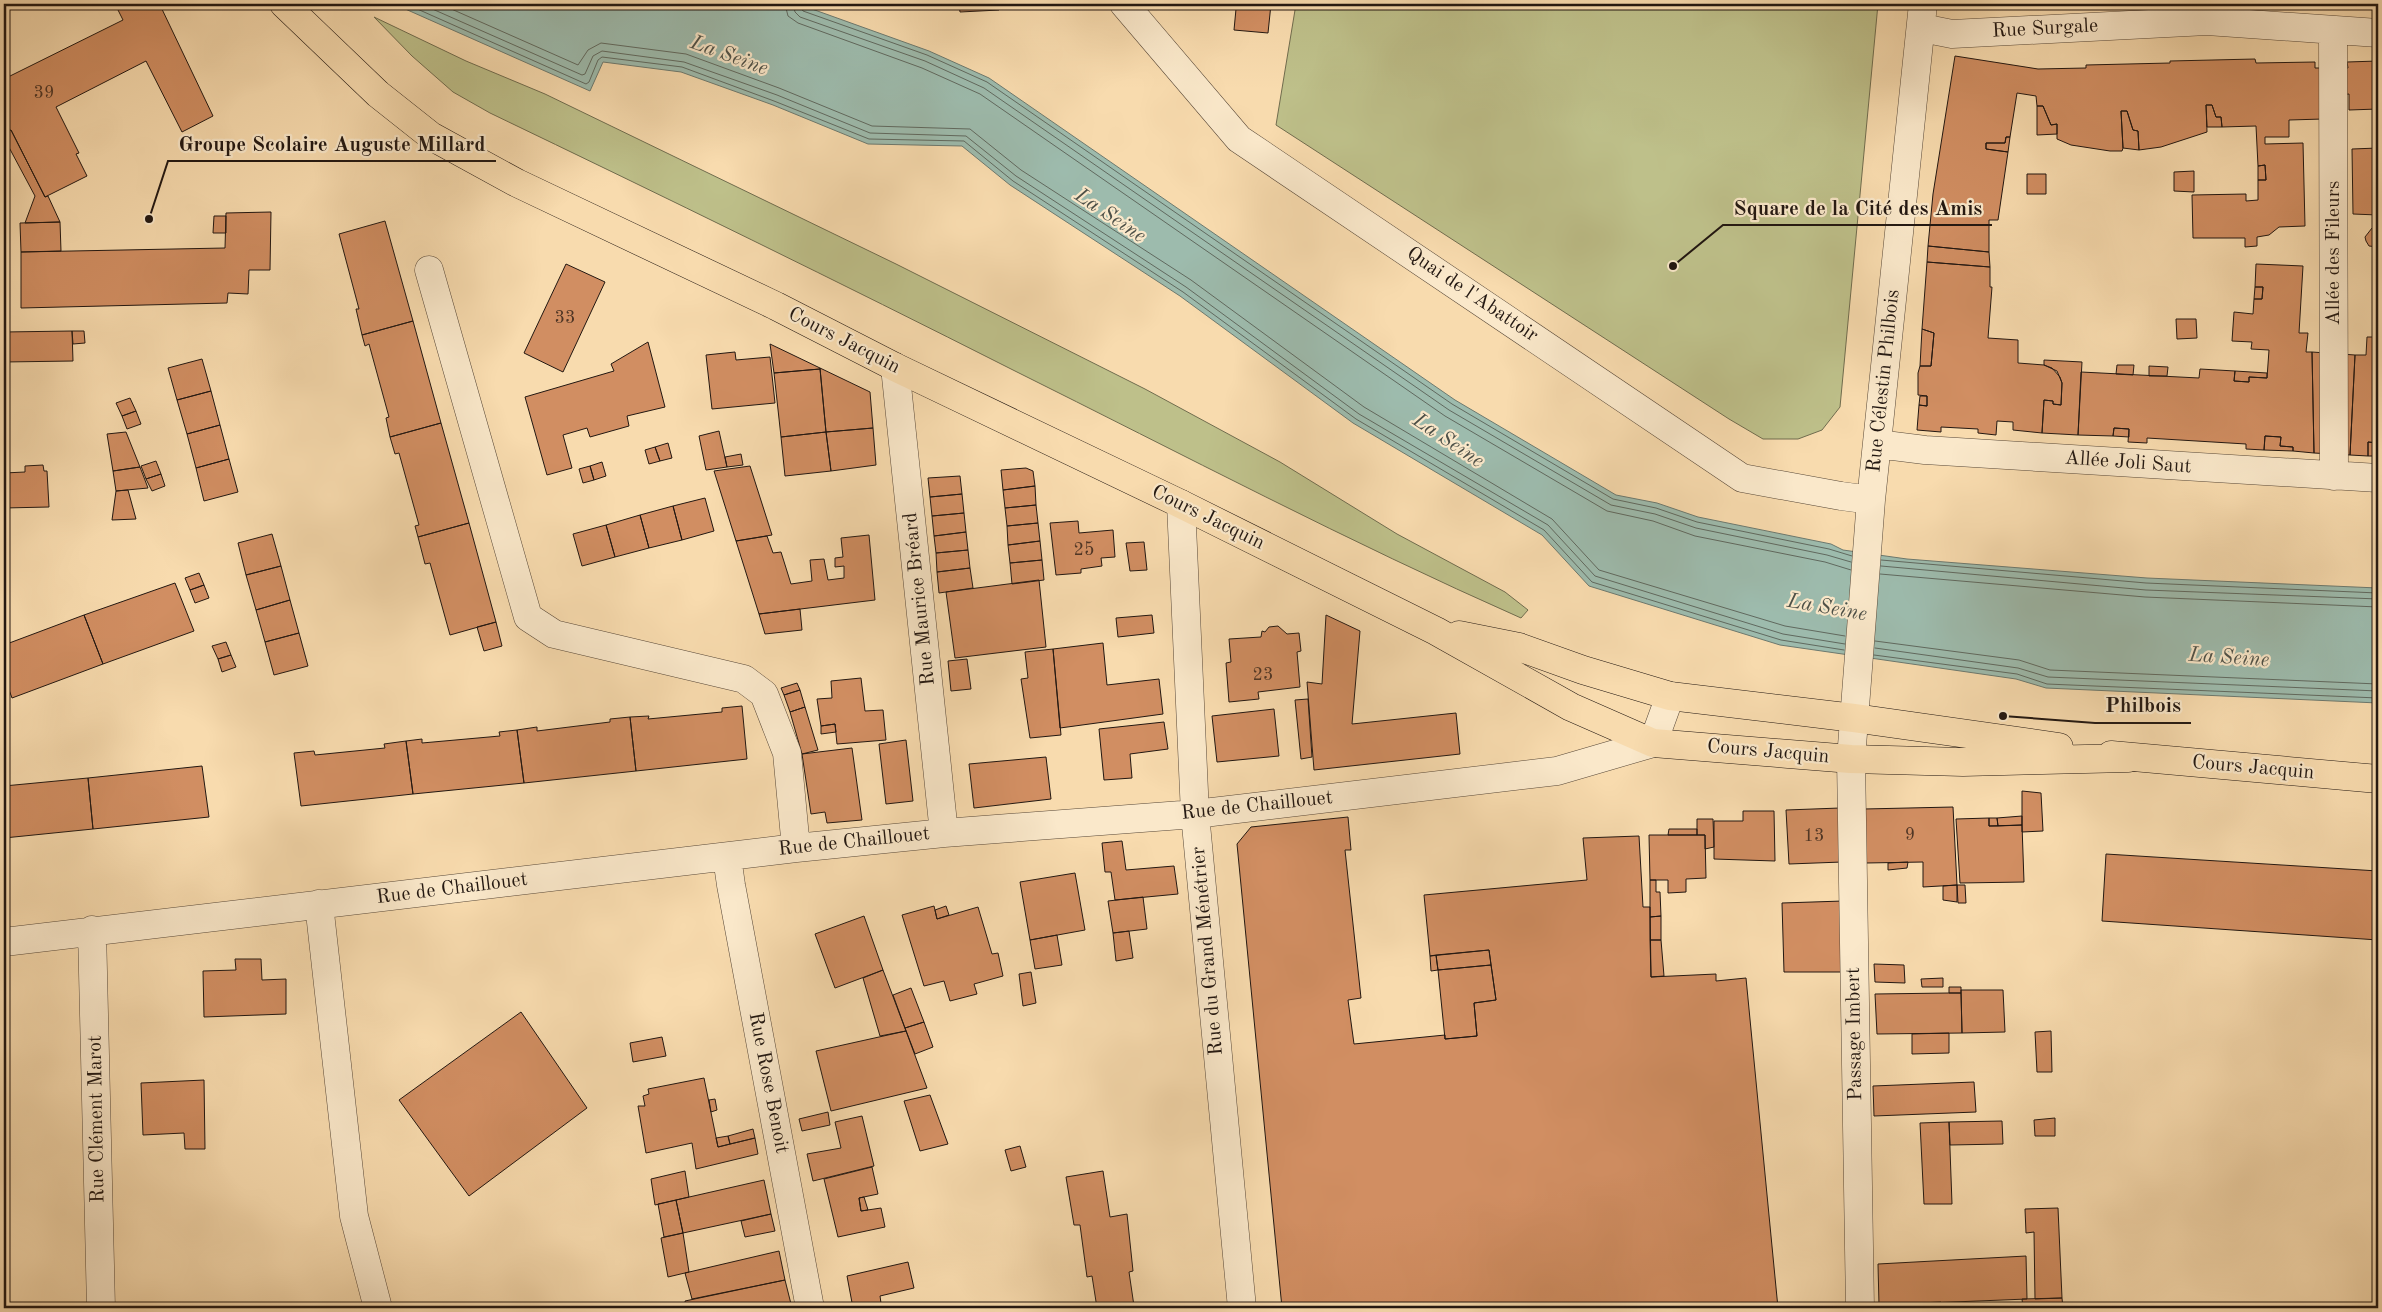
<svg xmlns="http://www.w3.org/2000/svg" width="2382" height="1312" viewBox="0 0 2382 1312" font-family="'Old Standard TT',serif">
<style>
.green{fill:#bec08a;stroke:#706c4e}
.water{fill:#9dbbad;stroke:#6c796f}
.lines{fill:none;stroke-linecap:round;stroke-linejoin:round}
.shore{stroke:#60695f;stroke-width:1}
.building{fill:#d18e62;stroke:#221711}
.minor-casing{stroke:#584838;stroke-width:29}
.major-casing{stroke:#221711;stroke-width:29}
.minor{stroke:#fae8ca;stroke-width:28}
.major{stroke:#f8dbae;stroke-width:28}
.labels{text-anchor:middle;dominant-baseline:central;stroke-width:4.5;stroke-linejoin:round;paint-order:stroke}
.number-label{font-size:18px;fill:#4e3525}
.street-label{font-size:20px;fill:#221711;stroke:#fae8ca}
.water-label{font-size:21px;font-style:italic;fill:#4d5048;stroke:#fae8ca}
.leader{fill:none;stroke:#221711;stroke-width:2}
.callout-dot{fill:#221711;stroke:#fae8ca;stroke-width:2}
.callout-label{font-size:21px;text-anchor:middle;font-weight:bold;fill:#221711;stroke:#fae8ca;stroke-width:4.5;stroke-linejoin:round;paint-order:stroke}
</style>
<rect width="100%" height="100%" fill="#f8dbae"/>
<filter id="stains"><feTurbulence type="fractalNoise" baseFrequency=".004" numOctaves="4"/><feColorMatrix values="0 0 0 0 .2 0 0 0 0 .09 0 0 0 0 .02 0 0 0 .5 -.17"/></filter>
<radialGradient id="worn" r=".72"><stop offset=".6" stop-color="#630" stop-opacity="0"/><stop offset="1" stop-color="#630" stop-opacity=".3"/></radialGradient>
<path class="green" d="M1296 4H1878L1840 407 1822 430 1798 439H1763L1729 419 1276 125Z
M374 17 466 61 545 94 896 264 1145 389 1280 462 1397 534 1505 592 1528 610 1521 618C1349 542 1182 454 1013 370 839 282 665 197 490 113L453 92 412 56Z"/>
<path class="water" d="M394 4H798L929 51 989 78 1455 400 1616 495 1657 503 1698 517 1831 544 1843 550 1907 559 2147 578 2378 588V703L2046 688 2016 679 1780 645 1589 586 1542 535 1353 423 1180 296 1010 185 962 146 868 144 773 105 681 72 603 62 590 91Z"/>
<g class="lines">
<path class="shore" d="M406 4 586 84 589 82 598 60 602 57 682 67 774 101 869 139 964 141 1013 181 1183 292 1356 419 1544 530 1592 582 1781 640 1844 650
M421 4 582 75 585 74 593 56 602 51 684 62 777 95 870 133 966 136 1016 176 1186 287 1359 414 1548 525 1595 576 1783 634 1845 644
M440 4 578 65 588 50 601 43 686 54 779 88 872 126 970 129 1021 170 1191 280 1364 407 1552 519 1599 570 1785 626 1845 636
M785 4 788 16 798 23 922 68 980 94 1445 416 1607 511 1653 521 1695 536 1825 562 1851 570
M793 4 795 12 800 17 925 61 984 88 1449 410 1611 505 1655 514 1696 528 1827 555 1851 562
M799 4 803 11 927 55 987 82 1452 404 1613 499 1656 508 1697 522 1829 549 1852 556
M1881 560 2146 583 2378 593
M1881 566 2146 590 2378 599
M1880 574 2145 597 2378 607
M1875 641 2019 660 2050 670 2378 684
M1875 648 2018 668 2048 677 2378 691
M1874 655 2017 674 2047 684 2378 698"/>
</g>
<path class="building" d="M115 4H163L160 5 213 116 182 132 146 61 56 107 79 153 76 154 87 176 45 197 11 130 4 133V79L123 20Z
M959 4H998L999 10 960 12Z
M1215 4H1271L1268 33 1234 30 1236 9 1215 7Z
M1955 56 2038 69 2086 68V65L2170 63V61L2255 59 2256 63 2315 62V68H2322L2323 119 2289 120V137H2265V144L2303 143 2305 226 2279 227 2269 235 2257 237V246L2245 247V238H2193L2192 195 2246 194V201L2258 200V180H2266L2265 165 2258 166 2256 126 2222 127 2221 117H2216L2212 105H2206L2207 132 2161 147 2139 150 2138 131 2133 130 2127 111H2121L2123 148 2122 151H2110L2071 145 2057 139V124L2051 125 2043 106H2037L2036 96 2017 93 2010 137H2006L2005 143H1986V149L2008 152 1998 220H1989V252L1928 246 1933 194Z
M2378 61V109L2349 110V94L2341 95 2340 68H2348L2347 62Z
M2206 105H2212L2216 117H2221L2222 127H2207Z
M2037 106H2043L2051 125 2057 124V134L2037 135Z
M2121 111H2127L2133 130 2138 131 2139 150 2123 148Z
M11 130 45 197 48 196 60 222 25 223 35 196 4 138V133Z
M2006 137H2010L2008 152 1986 149V143H2005Z
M2378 148V215L2353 214 2352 149Z
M2265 165 2266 180H2258V166Z
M2194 171V192L2174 191V172Z
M2027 174H2046V194H2027Z
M271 212 270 270H249L248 294 228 293 227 303 21 308V252L225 248 226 213Z
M214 216H226V233H213Z
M385 221 413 321 362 335 356 309H359L339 234Z
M60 222 61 251 21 252 20 223Z
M2372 228H2378V247L2369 246 2366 241 2365 237Z
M1928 246 1989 252 1990 267 1927 262Z
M1927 262 1990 267V287H1992L1988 338 2018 340V363L2044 365 2052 368 2060 377 2062 383 2061 405 2053 404V401L2044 400 2042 433 2013 430V422L1997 421 1996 435 1978 433V429L1941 427V432L1917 430 1919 405 1927 406V396L1918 395V373L1920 366H1931L1934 333 1922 329Z
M566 264 605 282 563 372 524 353Z
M2256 264 2303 266 2299 333H2308L2306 352H2312L2314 453 2293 451V447L2280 446 2281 437 2265 436 2264 450 2246 449V444L2147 438V443L2128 442 2129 429 2114 428 2113 436 2078 435 2081 372 2199 378 2200 369 2235 371 2234 381 2249 382V377L2267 378 2269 350 2251 349 2252 342 2232 341 2234 312 2253 314 2254 299H2262L2263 287H2255Z
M2255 287H2263L2262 299H2254Z
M2378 288V443L2368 442V456L2350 455 2355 355H2366L2367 337H2375Z
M2176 319H2196L2197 338 2177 339Z
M413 321 441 423 390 437 386 418 389 417 369 344 365 346 362 335Z
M1922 329 1934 333 1931 366H1920Z
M72 331 73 361 4 362V332Z
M72 331H84L85 343 73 344Z
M648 342 665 407 627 416 629 426 590 437 587 428 563 435 572 468 547 475 525 397 614 371 611 364Z
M770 344 820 368V369L774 373Z
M735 352 736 360 770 357 775 403 712 409 706 355Z
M2312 352 2355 355 2350 455 2314 453Z
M202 359 211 391 177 400 168 368Z
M2044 360 2082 362 2078 435 2042 433 2044 400 2053 401V404L2061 405 2062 383 2057 371 2044 365Z
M2117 365H2134L2133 375 2116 374Z
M2149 366 2168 367 2167 376H2149Z
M820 368 870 392 873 428 826 432Z
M820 369 826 432 781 437 774 373Z
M2235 371 2267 373V378L2249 377V382L2234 381Z
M211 391 220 425 187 434 177 400Z
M1920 396H1927V406L1919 405Z
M130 398 136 411 122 416 116 403Z
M136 411 141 424 127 429 122 416Z
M441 423 469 523 418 537 415 526 419 525 399 453 395 454 390 437Z
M220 425 229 459 196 468 187 434Z
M873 428 876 465 831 471 826 432Z
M2114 428 2129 429V437L2113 436Z
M719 431 727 467 706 470 699 436Z
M126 432 140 467 113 471 107 434Z
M826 432 831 471 785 476 781 437Z
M2265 436 2281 437 2280 446 2293 447V451L2264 450Z
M2368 442 2378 443V456H2368Z
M668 443 672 458 660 461 655 447Z
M655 447 660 461 649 464 645 450Z
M741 454 743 465 727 467 725 457Z
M229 459 238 492 204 501 196 468Z
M156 461 161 474 146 479 141 466Z
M602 462 606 476 594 480 590 466Z
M43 465 44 471H47L49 507 4 508V473L25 472V466Z
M590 466 594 480 583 483 579 469Z
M750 466 772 535 736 541 714 471Z
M140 467 148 488 116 491 113 471Z
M1026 468 1033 471 1035 486 1003 490 1001 470Z
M161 474 165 486 152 491 146 479Z
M960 476 962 494 930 497 928 478Z
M1035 486 1036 505 1005 508 1003 490Z
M128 490 136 519 112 520 116 491Z
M962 494 964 513 932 516 930 497Z
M705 498 714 531 682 540 673 506Z
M1036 505 1038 523 1007 526 1005 508Z
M673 506 682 540 649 548 640 515Z
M964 513 966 532 934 536 932 516Z
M640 515 649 548 615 557 606 525Z
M1078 521 1079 533 1113 530 1115 557 1101 558 1102 566 1081 569V573L1056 575 1050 523Z
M469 523 496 622 450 635 430 563 425 564 418 537Z
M1038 523 1040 541 1008 545 1007 526Z
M606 525 615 557 582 566 573 534Z
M966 532 968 550 936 553 934 536Z
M272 534 281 566 246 575 238 543Z
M869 535 875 600 759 614 736 541 767 536 773 553 781 552 791 584 812 581 810 560 824 559 828 580 844 578V566L835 567V558L843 557 841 538Z
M1040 541 1042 560 1010 563 1008 545Z
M1144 542 1147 570 1130 571 1126 543Z
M968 550 970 568 937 572 936 553Z
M1042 560 1044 580 1012 584 1010 563Z
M281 566 290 600 256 610 246 575Z
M970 568 973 588 939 593 937 572Z
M199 573 204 585 190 590 185 578Z
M1039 580 1046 647 955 658 946 592Z
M175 583 194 631 103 664 84 615Z
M204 585 209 598 195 603 190 590Z
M290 600 299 633 265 642 256 610Z
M800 609 802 630 765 634 759 614Z
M84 615 103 664 12 698 4 676V645Z
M1152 615 1154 633 1118 637 1116 618Z
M1326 615 1360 631 1352 724 1456 713 1460 754 1314 770 1307 682 1322 684Z
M496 622 502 646 484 651 477 627Z
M1278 626 1287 634 1299 633 1301 651 1297 652 1300 687 1258 692 1259 699 1229 702 1226 663 1231 662 1229 639 1261 637 1262 631 1265 632 1269 627Z
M299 633 308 666 274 675 265 642Z
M226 642 231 655 218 659 212 646Z
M1103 643 1107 685 1159 679 1163 714 1060 728 1053 649Z
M1053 649 1061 735 1030 738 1021 679 1028 678 1025 652Z
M231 655 236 667 222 672 218 659Z
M967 659 971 689 951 691 948 661Z
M861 678 865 711 883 710 886 740 837 744 835 724 821 726 817 699 832 698 831 681Z
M797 683 800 690 784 695 781 688Z
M800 690 805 707 790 712 784 695Z
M1308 699 1312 757 1301 759 1295 700Z
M742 706 747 759 636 771 630 717 649 716 648 719 722 712V708Z
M805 707 818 750 802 754 790 712Z
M1274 709 1279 756 1217 762 1212 716Z
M630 717 636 771 524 783 517 730 537 727V731L610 722V719Z
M1164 722 1168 749 1130 754 1132 778 1104 780 1099 729Z
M835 724 836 732 821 734V726Z
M517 730 524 783 413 794 406 741 422 739V743L500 736 499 732Z
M906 740 913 801 886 804 879 744Z
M406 741 413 794 301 806 294 753 314 751 315 755 385 748 384 744Z
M852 748 862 820 827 823 825 812 811 814 802 754Z
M1046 757 1051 799 974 808 969 764Z
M202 766 209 817 93 829 88 778Z
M88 778 93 829 4 838V786Z
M2022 791 2041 793 2043 831 2022 832Z
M1953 807 1957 885 1923 887V862L1866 863 1864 809Z
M1840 808 1842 862 1789 864 1786 810Z
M1743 811H1774L1775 861 1714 859V821H1743Z
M2022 816V825L1998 826 1997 818Z
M1348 817 1351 850H1345L1361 998 1348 1000 1354 1044 1445 1035V1039L1477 1036 1474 1003 1496 1000 1489 950 1430 956 1424 895 1587 880 1583 838 1639 836 1643 907H1650L1651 977 1716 974V981L1746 978 1778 1308H1282L1237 844 1251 827Z
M1989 818V826L2022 825 2024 882 1960 883 1956 819Z
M1989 818H1997L1998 826H1989Z
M1697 819H1713L1714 847 1705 849V835H1697Z
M1669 829H1697V835H1668Z
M1649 835H1705L1706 878 1686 879V892L1668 893V880H1650Z
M1122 841 1126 870 1174 866 1178 894 1115 900 1111 872H1105L1102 843Z
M2106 854 2378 871V940L2102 921Z
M1908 862 1907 868 1888 870V863Z
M1075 873 1085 930 1030 940 1020 882Z
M1650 880H1656V892H1660L1661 916 1650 917Z
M1957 885V902L1943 900V886Z
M1957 885H1965L1966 903H1958Z
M1143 897 1147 929 1113 933 1108 901Z
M1843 901 1846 972H1784L1782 903Z
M934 906 937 919 978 907 992 954 998 953 1003 976 974 984 977 994 950 1001 944 981 924 986 902 915Z
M946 906 949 915 937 919 935 910Z
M864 916 883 970 835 988 815 934Z
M1661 916V940H1650V917Z
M1129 931 1133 958 1116 961 1113 933Z
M1057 935 1062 965 1035 969 1030 940Z
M1650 940H1661L1664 976 1651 977Z
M1489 950 1491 965 1438 970 1436 955Z
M1436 955 1438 970 1431 971 1430 956Z
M235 959H261L262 980 286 979V1014L204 1017 203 971 236 970Z
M1874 964 1904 965 1905 983 1875 982Z
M1491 965 1496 1000 1474 1003 1477 1036 1445 1039 1438 970Z
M883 970 906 1031 880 1036 863 978Z
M1031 972 1036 1003 1023 1006 1019 974Z
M1943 978V987H1922L1921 979Z
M1949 987H1961V993H1949Z
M911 988 924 1022 905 1028 893 995Z
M1961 990H2003L2005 1032 1962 1033Z
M1949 993H1961L1962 1033 1877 1034 1875 994Z
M521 1012 587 1108 469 1196 399 1100Z
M924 1022 933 1047 915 1054 905 1028Z
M906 1031 927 1088 831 1111 816 1051Z
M2051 1031 2052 1072H2037L2035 1032Z
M1949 1033V1053L1912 1054V1034Z
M662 1037 666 1056 633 1062 630 1043Z
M704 1078 718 1147 755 1138 758 1154 696 1169 692 1143 646 1153 638 1106H645L643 1096 649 1094 648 1089Z
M204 1080 205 1149H185L184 1133 143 1135 141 1083Z
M1974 1082 1976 1112 1874 1116 1873 1086Z
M930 1095 948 1144 920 1151 904 1101Z
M715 1099 717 1110 711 1112 709 1100Z
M828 1112 830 1125 802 1131 799 1119Z
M862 1116 874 1166 813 1181 807 1154 841 1148 835 1122Z
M2055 1118V1136H2035L2034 1120Z
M2002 1121 2003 1144 1950 1145 1949 1122Z
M1949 1122 1952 1204H1924L1920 1123Z
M753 1129 755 1138 730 1144 728 1136Z
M728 1136 730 1144 718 1147 716 1138Z
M1020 1146 1026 1167 1011 1171 1005 1150Z
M872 1167 878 1194 859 1198 861 1211 881 1208 885 1227 838 1237 824 1179Z
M685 1171 689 1197 655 1205 651 1179Z
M1103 1171 1110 1217 1127 1214 1133 1271 1129 1272 1134 1306 1097 1308 1092 1276 1087 1277 1080 1225H1074L1066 1177Z
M764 1180 771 1214 683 1233 676 1200Z
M864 1197 868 1210 861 1211 859 1198Z
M676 1200 683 1233 664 1237 658 1204Z
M2058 1208 2062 1298 2035 1299 2034 1232 2026 1233 2025 1209Z
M771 1214 775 1231 745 1237 741 1221Z
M683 1233 689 1272 668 1277 661 1238Z
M779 1251 785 1280 692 1299 685 1273Z
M2026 1256 2027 1299 1879 1305 1878 1264Z
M908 1262 914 1288 880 1296 881 1303 853 1308 847 1276Z
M785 1280 792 1308H686L685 1301Z
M2062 1298 2063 1308H2023L2022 1299Z
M1941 1302V1308H1879V1305Z"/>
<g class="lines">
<defs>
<path id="minor" d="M1124 4 1239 139 1742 478 1841 496 1871 500
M1922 28 1952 34 2207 21 2378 33
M2333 30 2334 476
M429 270 528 617 554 634 744 679 764 694 787 753 796 848
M895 367 944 833
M1877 444 1925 450 2378 478
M1181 504 1195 814 1242 1308
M727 857 731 885 810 1308
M319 904 354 1216 378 1308
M92 930 101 1308
M4 942 796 848 944 833 1195 814 1557 771 1653 743 1670 696
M1860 1308 1851 759 1871 500 1923 4"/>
<path id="major" d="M284 4 378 94 431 136 517 183 776 306 895 367 1181 504 1436 631 1571 707 1653 743 1851 759 1963 762 2128 758
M1459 635 1519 647 1583 670 1670 696 1854 718 2059 747
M2111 755 2378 779"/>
</defs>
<use href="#minor" class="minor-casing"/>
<use href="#major" class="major-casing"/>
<use href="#minor" class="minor"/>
<use href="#major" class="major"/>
</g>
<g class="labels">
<g class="number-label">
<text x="44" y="93">39</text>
<text x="565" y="318">33</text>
<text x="1084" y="550">25</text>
<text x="1263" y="675">23</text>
<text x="1910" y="835">9</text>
<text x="1814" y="836">13</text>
</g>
<g class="street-label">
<text transform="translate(2045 29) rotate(-3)">Rue Surgale</text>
<text transform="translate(2334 253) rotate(-90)">Allée des Fileurs</text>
<text transform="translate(1472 295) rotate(34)">Quai de l'Abattoir</text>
<text transform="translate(844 341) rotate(27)">Cours Jacquin</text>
<text transform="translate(1884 381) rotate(-84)">Rue Célestin Philbois</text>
<text transform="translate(2128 463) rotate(4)">Allée Joli Saut</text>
<text transform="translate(1208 518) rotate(26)">Cours Jacquin</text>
<text transform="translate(920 599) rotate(-96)">Rue Maurice Bréard</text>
<text transform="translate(1768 752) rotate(5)">Cours Jacquin</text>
<text transform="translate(2253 768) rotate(5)">Cours Jacquin</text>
<text transform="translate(1257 806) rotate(-6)">Rue de Chaillouet</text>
<text transform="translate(854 842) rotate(-6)">Rue de Chaillouet</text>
<text transform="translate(452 889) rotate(-7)">Rue de Chaillouet</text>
<text transform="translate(1208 951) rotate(-95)">Rue du Grand Ménétrier</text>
<text transform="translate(1855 1034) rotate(-91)">Passage Imbert</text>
<text transform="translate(768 1083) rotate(79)">Rue Rose Benoit</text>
<text transform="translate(97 1119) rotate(-91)">Rue Clément Marot</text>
</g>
<g class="water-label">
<text transform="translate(729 56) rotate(20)">La Seine</text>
<text transform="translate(1110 216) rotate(34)">La Seine</text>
<text transform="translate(1448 441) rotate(34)">La Seine</text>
<text transform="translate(1827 608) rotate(10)">La Seine</text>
<text transform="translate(2229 658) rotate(4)">La Seine</text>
</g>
</g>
<path class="leader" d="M149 219L168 161H496M1673 266L1723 225H1992M2003 716L2095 723H2191"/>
<g class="callout-dot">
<circle cx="149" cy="219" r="5"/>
<circle cx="1673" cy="266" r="5"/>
<circle cx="2003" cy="716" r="5"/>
</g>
<g class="callout-label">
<text x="332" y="151">Groupe Scolaire Auguste Millard</text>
<text x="1858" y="215">Square de la Cité des Amis</text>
<text x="2143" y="712">Philbois</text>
</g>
<rect width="2382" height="1312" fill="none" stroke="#f8dbae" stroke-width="20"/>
<rect x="5" y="5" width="2372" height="1302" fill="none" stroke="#221711" stroke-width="2.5"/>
<rect x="10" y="10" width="2362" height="1292" fill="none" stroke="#221711"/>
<rect width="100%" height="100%" filter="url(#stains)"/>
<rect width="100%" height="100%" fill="url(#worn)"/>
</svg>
